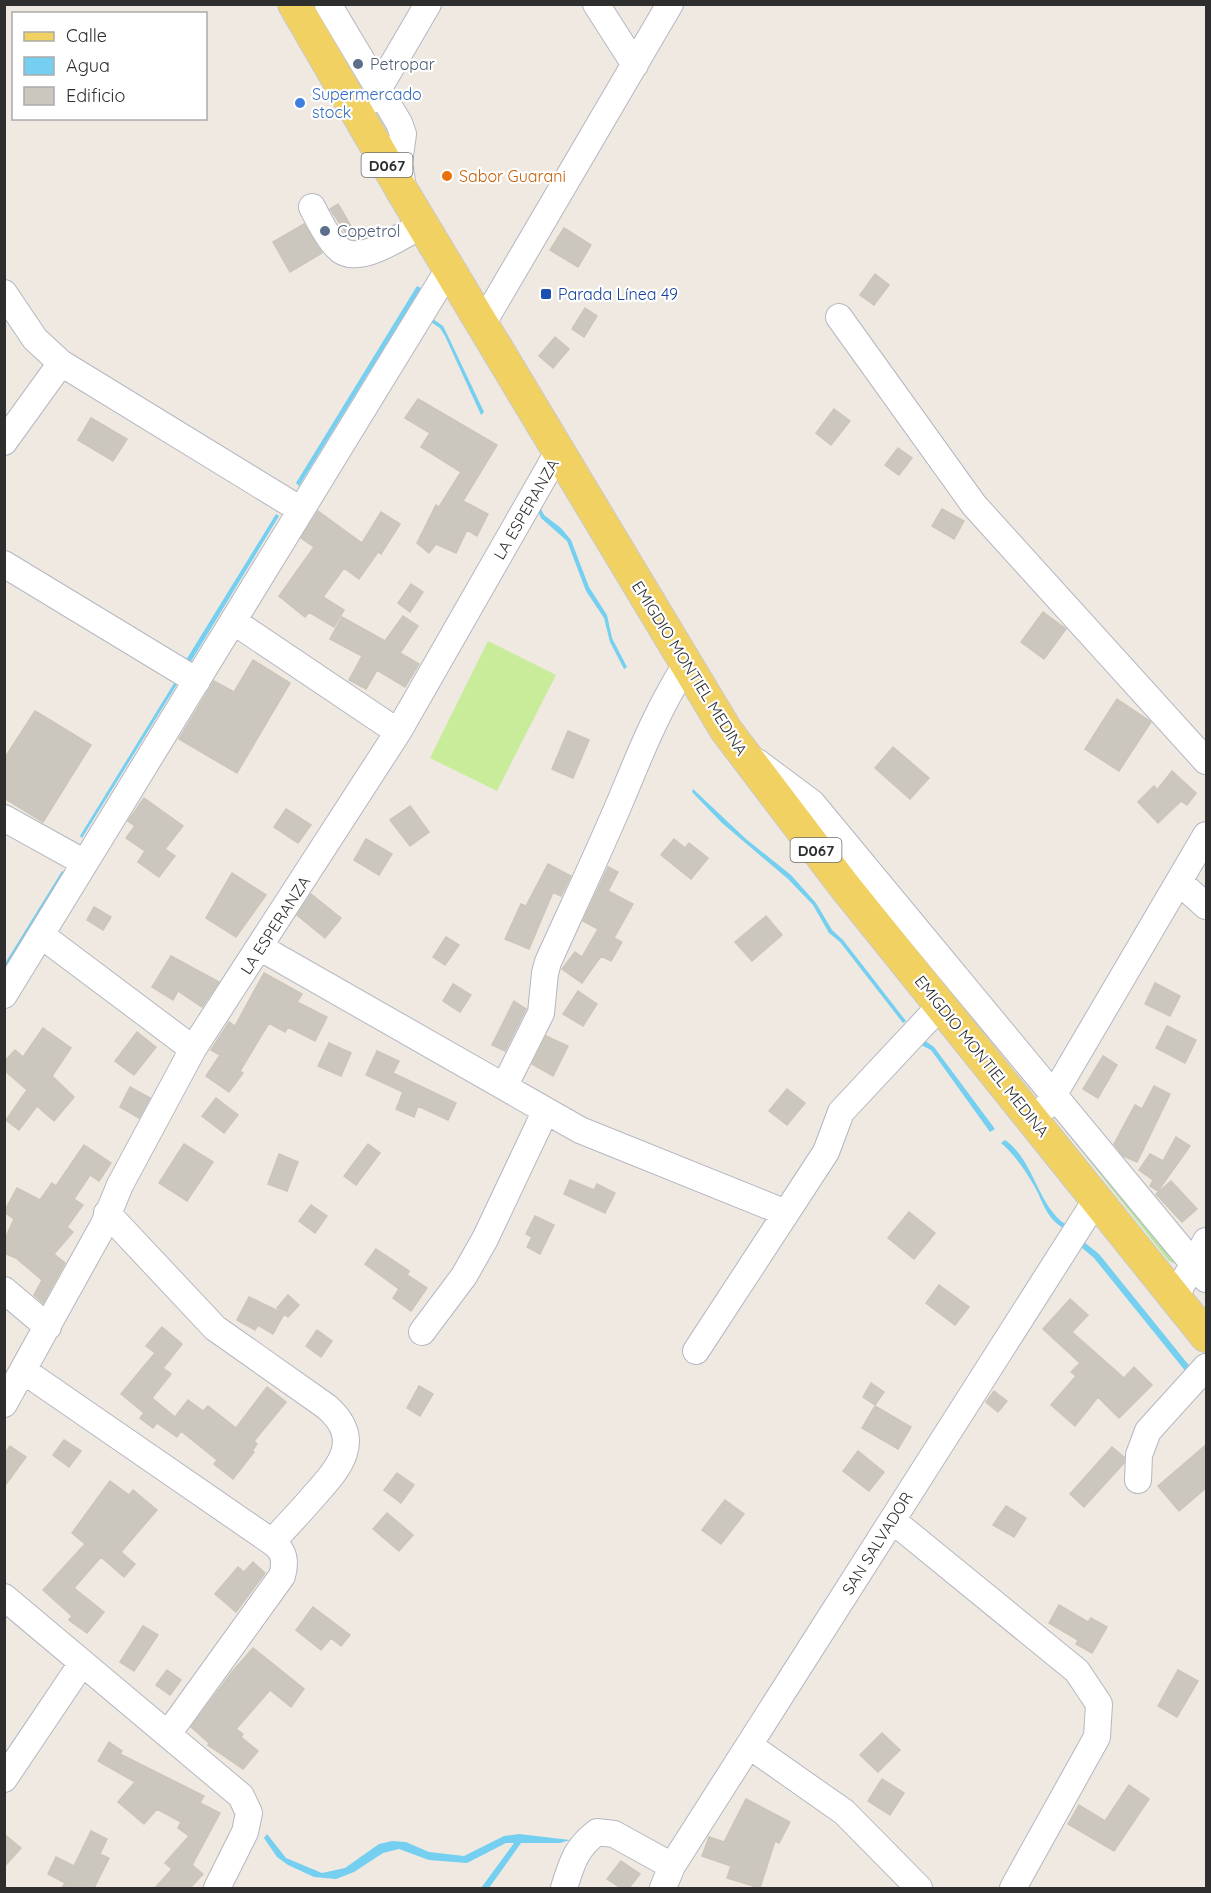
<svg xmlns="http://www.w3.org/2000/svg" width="1211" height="1893" viewBox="0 0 1211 1893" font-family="Quicksand,sans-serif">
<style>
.green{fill:#b6e59e}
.pitch{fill:#c9ec9a}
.water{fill:#75cff0}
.building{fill:#cbc7bf;stroke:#cbc5ba;stroke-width:1.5}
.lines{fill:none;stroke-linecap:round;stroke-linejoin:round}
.minor-casing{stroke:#b4b7c1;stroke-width:28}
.major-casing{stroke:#c9c9c9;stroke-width:34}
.minor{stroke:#fff;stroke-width:26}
.major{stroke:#f2d163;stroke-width:32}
.service-dot{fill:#5c6f8a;stroke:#fff;stroke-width:2}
.shop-dot{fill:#3f7fe0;stroke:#fff;stroke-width:2}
.food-dot{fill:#e8710a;stroke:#fff;stroke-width:2}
.transit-dot{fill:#1a4fb4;stroke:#fff;stroke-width:2}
.labels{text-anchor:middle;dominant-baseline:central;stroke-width:4.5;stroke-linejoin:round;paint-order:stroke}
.shield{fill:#fff;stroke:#6d6d6d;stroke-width:1.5}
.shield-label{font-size:15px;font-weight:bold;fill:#2e2e2e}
.service-label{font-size:16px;fill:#4e5e75;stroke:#fff;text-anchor:start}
.shop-label{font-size:16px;fill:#366cbe;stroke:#fff;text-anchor:start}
.food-label{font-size:16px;fill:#c56008;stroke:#fff;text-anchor:start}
.transit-label{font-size:16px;fill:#164399;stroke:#fff;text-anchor:start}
.street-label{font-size:16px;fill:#2e2e2e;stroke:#fff}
</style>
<rect width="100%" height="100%" fill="#efe9e1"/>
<path class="green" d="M1054 1112 1178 1265 1169 1261 1056 1119Z"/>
<path class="pitch" d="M488 641 556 675 497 791 430 758Z"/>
<path class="water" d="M417 286 421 288 299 486 296 483Z
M433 319 443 326 447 334 484 412 481 415 445 336 440 328 431 322Z
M540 507 544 515 561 528 571 540 589 587 607 615 612 638 627 667 624 669 610 642 604 618 586 591 567 541 541 518 538 511Z
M276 514 279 516 190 663 186 660Z
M176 680 179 681 82 838 80 836Z
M693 789 746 839 791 875 816 903 832 930 843 940 906 1021 903 1023 840 942 829 933 813 905 788 879 722 823 692 792Z
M62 871 65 874 5 973 4 965Z
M921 1038 934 1047 995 1129 990 1132 931 1050 917 1043Z
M1005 1140C1034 1160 1037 1204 1065 1224L1063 1228C1047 1218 1044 1205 1036 1189 1027 1173 1015 1155 1001 1143Z
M1084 1242 1099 1254 1196 1374 1191 1378 1094 1258 1081 1247Z
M267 1834 286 1858 322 1873 345 1868 379 1844 392 1841 406 1842 429 1852 464 1856 504 1836 519 1834 570 1840 560 1843H521L489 1888H481L514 1843H506L467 1863 429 1860 399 1849 383 1853 354 1872 336 1879 314 1877 288 1865 277 1857 264 1838Z"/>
<path class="building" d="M338 204 355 233 348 236 330 209Z
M304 224 322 253 290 272 273 242Z
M564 228 591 245 578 267 550 250Z
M875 274 889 285 874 305 860 295Z
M585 308 597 316 584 337 572 329Z
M555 337 569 349 553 368 539 356Z
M418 399 497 445 463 501 488 514 477 536 467 530 456 553 436 544 429 553 417 543 436 505 439 507 461 472 421 447 430 433 405 418Z
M834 409 850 421 831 445 816 433Z
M91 418 127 439 113 461 78 440Z
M898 448 912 458 899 475 885 465Z
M942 509 964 521 954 539 932 526Z
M318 511 362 543 381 512 400 524 381 554 378 552 359 579 344 568 323 597 344 610 334 627 309 612 305 617 279 596 314 547 301 538Z
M411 584 423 592 410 612 398 603Z
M1043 612 1066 629 1044 659 1021 642Z
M403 616 418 626 400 653 419 664 405 687 377 670 366 689 349 680 362 656 330 639 342 617 385 641Z
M253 660 290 683 237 773 179 739 214 681 234 692Z
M1117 699 1151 722 1119 771 1085 749Z
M35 711 91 745 43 822 4 798V759Z
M568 731 589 740 573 778 552 769Z
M893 747 929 778 910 799 875 768Z
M1172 771 1196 793 1187 805 1181 801 1158 823 1138 802 1154 786 1157 790Z
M144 798 183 826 165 849 175 856 159 877 138 862 145 851 126 838 135 826 128 821Z
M410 806 429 832 410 846 390 820Z
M286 809 311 825 298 843 274 827Z
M366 839 392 854 379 875 354 860Z
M674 839 685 848 689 843 708 858 691 879 661 855Z
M548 864 571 876 561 896 553 892 529 949 505 939 521 904 526 906Z
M608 867 618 872 608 891 633 904 614 938 622 942 611 961 601 956 582 983 562 969 575 952 582 957 598 929 583 921Z
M232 873 266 895 236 937 206 918Z
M311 894 341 918 325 938 297 915Z
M94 907 111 917 103 930 87 920Z
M766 916 782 935 752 961 735 942Z
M446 937 459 945 445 965 433 957Z
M171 956 219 982 202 1007 178 991 173 1000 152 987Z
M264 973 302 994 297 1002 327 1017 315 1041 288 1027 285 1032 269 1023 240 1071 243 1073 229 1092 206 1076 220 1055 211 1050 229 1022 235 1026Z
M1155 983 1180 996 1170 1016 1145 1004Z
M453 984 471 995 460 1012 443 1001Z
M578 991 597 1004 583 1026 563 1014Z
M514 1001 526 1009 505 1051 492 1045Z
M1167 1026 1196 1040 1185 1063 1156 1048Z
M43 1028 71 1048 52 1076 74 1097 54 1121 37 1106 19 1130 6 1120 27 1090 4 1070V1062L15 1050 23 1057Z
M137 1032 156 1047 134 1075 115 1061Z
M546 1036 568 1046 553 1076 532 1064Z
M329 1043 351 1053 341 1076 318 1066Z
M377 1051 399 1061 393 1073 456 1103 448 1120 418 1106 414 1117 396 1109 403 1092 366 1075Z
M1103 1056 1117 1065 1098 1098 1083 1089Z
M1154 1086 1170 1094 1137 1162 1123 1156 1114 1144 1135 1105 1142 1109Z
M130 1087 150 1098 139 1118 120 1107Z
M787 1089 805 1103 787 1125 769 1111Z
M216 1098 238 1115 224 1133 202 1116Z
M1176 1137 1190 1146 1158 1191 1150 1186 1153 1180 1139 1170 1150 1154 1163 1161Z
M184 1144 213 1162 187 1201 159 1183Z
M368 1144 380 1153 356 1185 344 1176Z
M84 1145 111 1163 99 1181 90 1175 74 1199 83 1205 67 1227 73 1232 54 1254 65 1263 43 1303 34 1295 42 1280 16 1258 4 1253V1241L14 1219 4 1212 17 1188 40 1200 52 1183 56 1186Z
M279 1154 298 1162 287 1191 268 1184Z
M570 1180 594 1190 597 1184 615 1193 605 1213 564 1194Z
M1171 1181 1197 1209 1182 1222 1156 1194Z
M311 1205 327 1216 315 1233 299 1221Z
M909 1212 935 1233 914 1259 888 1238Z
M535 1216 554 1225 540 1254 527 1247 532 1237 526 1234Z
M376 1249 409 1271 407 1275 427 1288 411 1311 393 1298 399 1289 365 1264Z
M939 1285 969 1307 955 1325 926 1303Z
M288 1295 299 1305 288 1317 284 1314 273 1334 258 1325 255 1330 237 1320 249 1297 284 1314 277 1308Z
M1070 1299 1088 1315 1072 1332 1124 1378 1134 1367 1152 1385 1119 1418 1098 1397 1075 1426 1051 1405 1076 1376 1071 1372 1080 1363 1043 1329Z
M162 1327 182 1344 163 1368 171 1374 152 1398 175 1417 188 1400 203 1411 208 1406 236 1428 267 1387 286 1402 254 1441 257 1444 252 1451 254 1452 233 1479 214 1464 217 1460 181 1431 177 1437 157 1423 153 1428 140 1418 144 1413 121 1394 155 1353 146 1346Z
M317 1330 332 1341 321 1357 306 1346Z
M871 1383 884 1392 875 1405 863 1397Z
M419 1386 433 1394 420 1416 407 1408Z
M994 1391 1007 1401 998 1412 986 1402Z
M875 1406 911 1427 898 1449 862 1428Z
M64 1440 81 1451 69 1467 53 1455Z
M1206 1445V1488L1179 1511 1158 1486Z
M10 1446 26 1457 4 1487V1455Z
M1112 1447 1124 1457V1463L1084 1507 1070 1494Z
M858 1451 884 1472 869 1491 843 1471Z
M397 1473 414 1485 401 1503 384 1490Z
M110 1481 129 1495 133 1490 157 1510 121 1552 135 1564 124 1577 101 1557 74 1588 104 1612 87 1633 69 1620 72 1616 43 1590 85 1544 72 1533Z
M725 1500 744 1514 721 1544 702 1530Z
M1006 1506 1026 1518 1014 1537 993 1525Z
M387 1513 413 1535 399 1551 373 1529Z
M253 1562 265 1573 236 1612 215 1594 238 1567 244 1572Z
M1059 1605 1088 1622 1091 1618 1107 1627 1092 1653 1076 1644 1078 1640 1049 1623Z
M313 1607 350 1635 341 1646 331 1638 321 1650 296 1630Z
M143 1626 158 1635 134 1671 120 1662Z
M253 1648 304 1689 291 1707 270 1690 236 1729 243 1734 241 1737 258 1751 243 1769 208 1745 209 1743 191 1727 232 1672Z
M167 1670 181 1680 170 1695 156 1685Z
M1178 1670 1198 1681 1177 1717 1158 1706Z
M882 1733 900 1750 878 1772 860 1755Z
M109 1742 122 1751 120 1754 204 1796 200 1803 220 1813 192 1865 203 1874 190 1888H155L172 1869 165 1863 189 1836 178 1828 181 1822 157 1809 144 1824 118 1802 135 1782 98 1761Z
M882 1779 904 1793 890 1815 868 1801Z
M1129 1785 1149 1799 1114 1851 1068 1824 1079 1805 1105 1821Z
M746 1799 790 1822 779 1843 775 1841 760 1888 727 1878 731 1866 702 1856 709 1837 724 1842Z
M91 1831 107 1839 100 1854 109 1858 94 1888H62L65 1883 48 1874 56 1857 74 1866Z
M4 1834 21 1848 4 1867Z
M621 1861 640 1874 629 1888H621L607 1879Z"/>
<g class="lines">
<defs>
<path id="minor" d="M328 4 399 123 403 134 399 163 403 188
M596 4 635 65
M372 100 428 4
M312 207C319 220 326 236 337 247 356 269 403 235 423 224
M4 293 35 339 61 363 301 510
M839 317 974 505 1206 761
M483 323 670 4
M4 442 61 363
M4 564 197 681
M233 621 398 732
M757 762 812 803 1206 1279
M4 818 85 863
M1179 882 1206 906
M41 935 193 1049
M261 948 580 1130 786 1213
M4 995 450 267
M505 1085 541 1013 545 973 548 962C574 904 601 848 625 790 644 744 659 708 685 666
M1047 1106 1206 835
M107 1213 215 1328 327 1407C364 1440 340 1467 313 1497 300 1512 286 1527 272 1542 285 1551 286 1562 282 1576L168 1734
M4 1290 48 1327
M1175 1297 1206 1241
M422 1332 464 1276 485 1239 545 1112
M696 1351 826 1152 841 1112 941 1005
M24 1371 272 1542
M4 1404 104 1224 120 1185 193 1049 398 732 558 452
M1138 1480 1139 1455 1148 1431 1206 1367
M892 1520 1077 1671 1099 1704 1097 1737 1013 1888
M4 1597 241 1796 249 1813 245 1832 217 1888
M750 1746 844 1812 919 1888
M4 1779 82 1663
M564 1888C572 1863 575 1849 597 1832L614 1834 672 1866
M663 1888 672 1866 1096 1200"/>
<path id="major" d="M294 4 404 194 726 730 842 883 1206 1336"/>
</defs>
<use href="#minor" class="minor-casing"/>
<use href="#major" class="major-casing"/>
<use href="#minor" class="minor"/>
<use href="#major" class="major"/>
</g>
<g class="service-dot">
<circle cx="358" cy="64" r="6"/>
<circle cx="325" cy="231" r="6"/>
</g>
<circle class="shop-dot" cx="300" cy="103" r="6"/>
<circle class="food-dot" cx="447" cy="176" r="6"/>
<rect class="transit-dot" x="540" y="288" width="12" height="12" rx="3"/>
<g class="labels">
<g class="shield">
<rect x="361.5" y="153" width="51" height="24" rx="4.5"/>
<rect x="790.5" y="838" width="51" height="24" rx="4.5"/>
</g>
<g class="shield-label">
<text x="387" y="165">D067</text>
<text x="816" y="850">D067</text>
</g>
<g class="service-label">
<text x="370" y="64">Petropar</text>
<text x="337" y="231">Copetrol</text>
</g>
<g class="shop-label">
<text x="312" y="94">Supermercado<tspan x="312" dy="18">stock</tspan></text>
</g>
<g class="food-label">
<text x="459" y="176">Sabor Guarani</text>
</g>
<g class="transit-label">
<text x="558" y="294">Parada Línea 49</text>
</g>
<g class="street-label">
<text transform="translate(526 509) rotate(-60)">LA ESPERANZA</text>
<text transform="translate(690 668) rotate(58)">EMIGDIO MONTIEL MEDINA</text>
<text transform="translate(275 925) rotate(-57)">LA ESPERANZA</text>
<text transform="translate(982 1056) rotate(51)">EMIGDIO MONTIEL MEDINA</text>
<text transform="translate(877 1543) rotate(-58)">SAN SALVADOR</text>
</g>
</g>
<rect width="1211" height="1893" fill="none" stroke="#2e2e2e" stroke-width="12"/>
<rect x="12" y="12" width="195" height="108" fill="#ffffff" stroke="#ababab" stroke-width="1.5"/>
<rect x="24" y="32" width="30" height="9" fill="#f2d163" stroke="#ababab" stroke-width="1.5"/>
<text x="66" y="42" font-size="18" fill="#2e2e2e">Calle</text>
<rect x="24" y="57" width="30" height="18" fill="#75cff0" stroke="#ababab" stroke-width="1.5"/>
<text x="66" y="72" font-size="18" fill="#2e2e2e">Agua</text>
<rect x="24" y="87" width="30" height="18" fill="#cbc7bf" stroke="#ababab" stroke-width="1.5"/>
<text x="66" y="102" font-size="18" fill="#2e2e2e">Edificio</text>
</svg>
